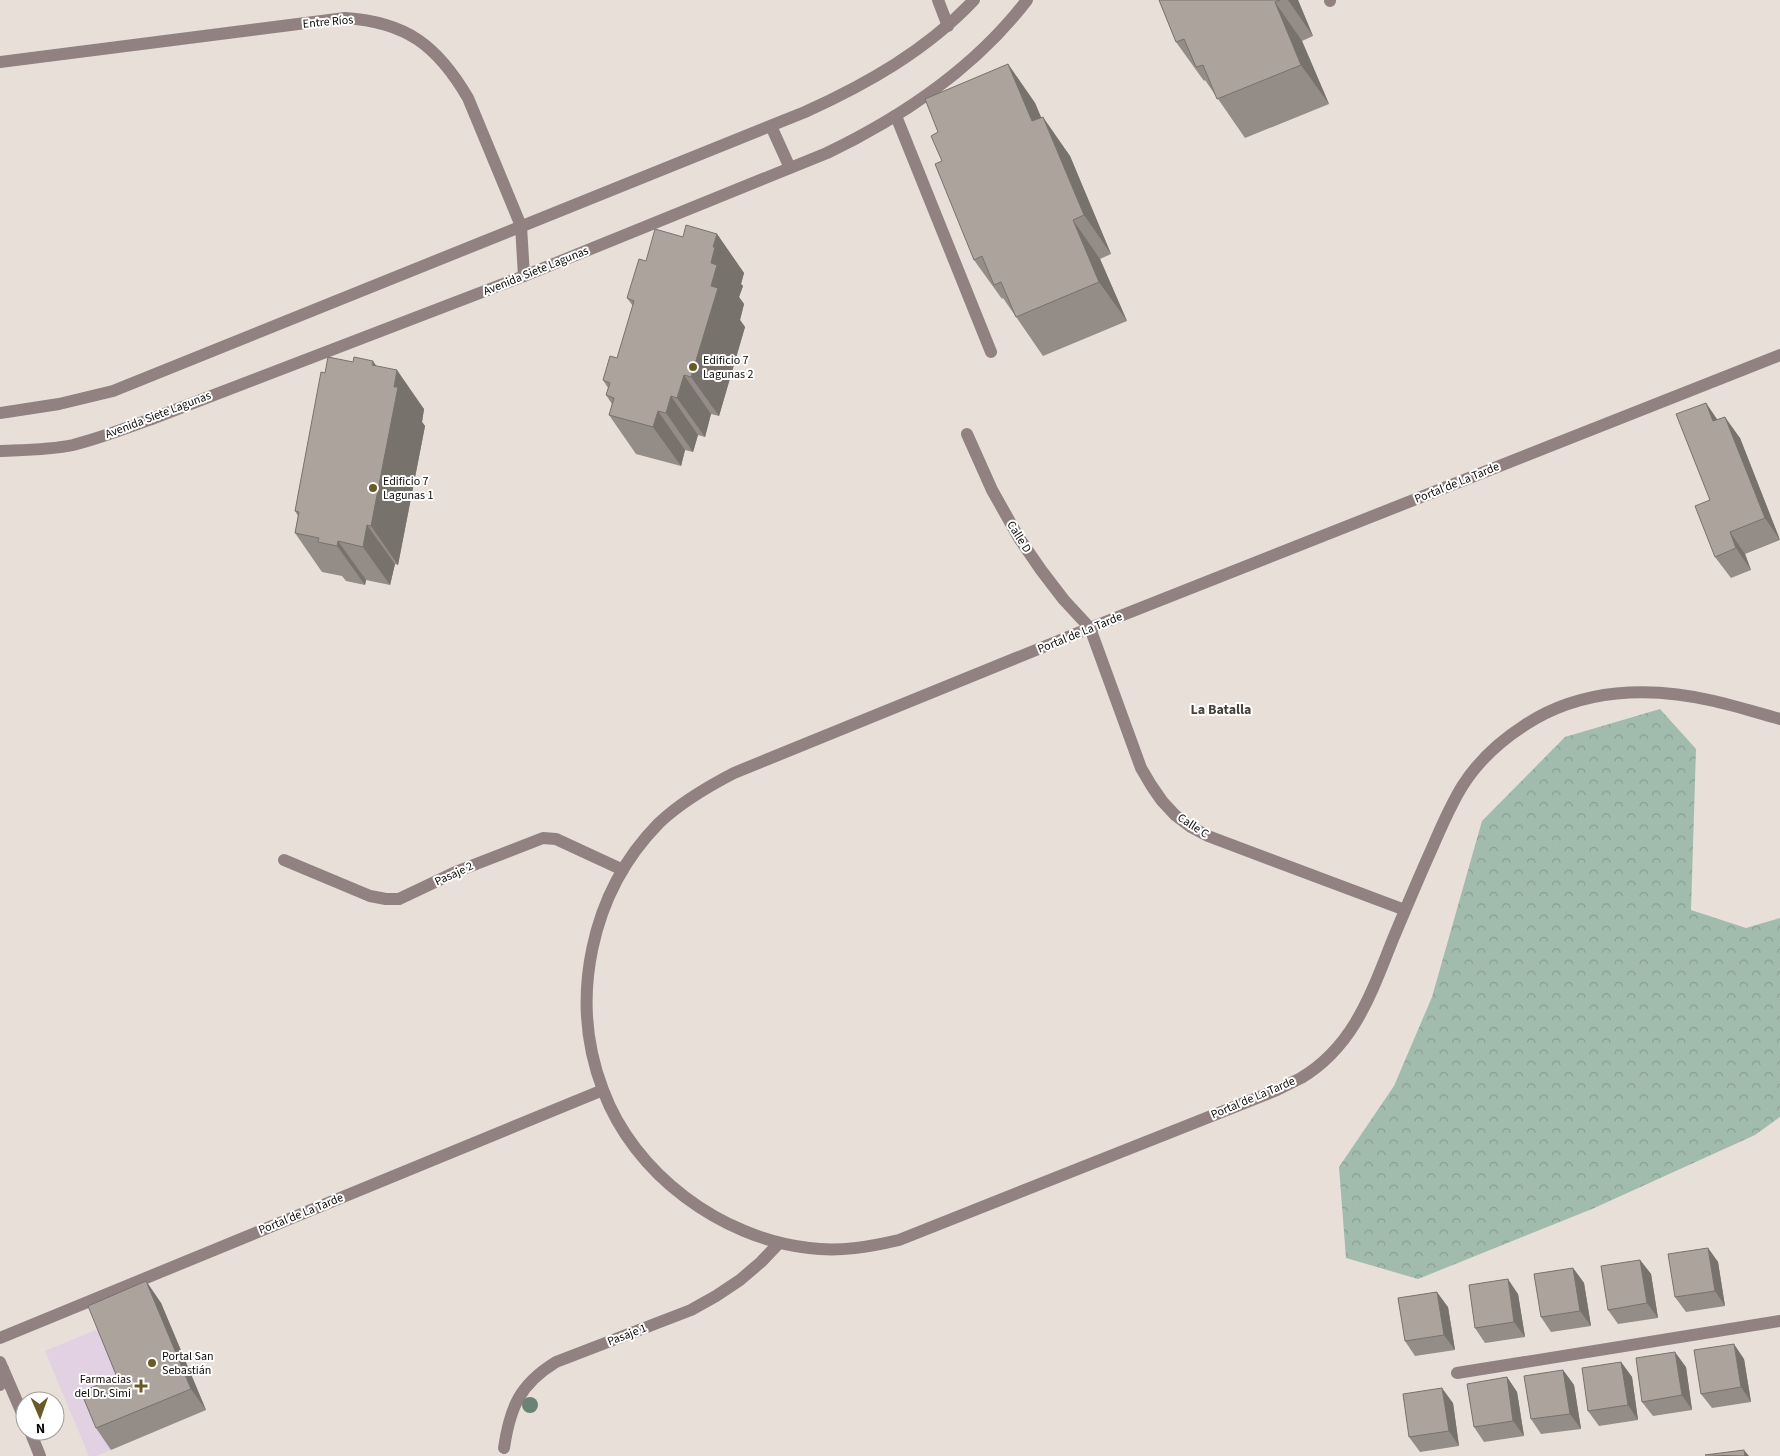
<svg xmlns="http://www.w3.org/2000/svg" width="1780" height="1456" viewBox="0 0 1780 1456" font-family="'Source Sans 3',sans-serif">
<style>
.commercial{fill:#e2d1e2}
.forest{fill:url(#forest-crowns)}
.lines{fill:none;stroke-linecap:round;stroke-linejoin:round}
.service{stroke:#918180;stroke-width:12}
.minor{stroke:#918180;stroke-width:12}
.tertiary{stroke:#918180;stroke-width:12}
.tree{fill:#6c8274}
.wall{fill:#948c86}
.shaded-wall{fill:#78726d}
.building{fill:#aca39c;stroke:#78726d}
.poi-dot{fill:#685b28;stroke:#fff;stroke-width:2}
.labels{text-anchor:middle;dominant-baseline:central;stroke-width:4;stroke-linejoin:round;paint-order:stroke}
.street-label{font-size:12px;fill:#0e0b08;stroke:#fff}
.poi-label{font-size:12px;fill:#0e0b08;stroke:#fff;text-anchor:start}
.neighbourhood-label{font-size:14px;font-weight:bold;fill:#49413b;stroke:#fff}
</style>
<defs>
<pattern id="forest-crowns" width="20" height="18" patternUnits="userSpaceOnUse" patternTransform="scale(1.25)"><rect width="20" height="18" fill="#a1bbad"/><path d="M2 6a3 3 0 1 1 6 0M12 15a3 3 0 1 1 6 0" fill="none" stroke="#899f93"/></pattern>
</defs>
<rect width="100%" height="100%" fill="#e8dfd8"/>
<path class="commercial" d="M161 1303 206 1410 96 1456H89L45 1351Z"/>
<path class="forest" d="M1660 709 1696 749 1691 910 1746 928 1780 918V1117L1755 1135 1592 1209 1418 1279 1346 1258 1339 1167 1394 1086 1432 997 1482 821 1565 737Z"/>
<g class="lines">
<path class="service" d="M938 0 948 26
M1330 0V1
M896 116 991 352"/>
<path class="minor" d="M0 62 345 18C406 22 437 45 468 98L521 226 524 276
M1780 355 1090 628 734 773C707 787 681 802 659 823 591 892 568 999 603 1090 634 1174 721 1238 809 1248 840 1252 869 1247 899 1240L1277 1090C1285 1086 1293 1082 1301 1078 1354 1046 1371 994 1393 939 1406 908 1419 877 1433 846 1442 825 1451 804 1463 785 1479 760 1500 741 1525 725 1581 688 1650 686 1714 701 1736 706 1758 713 1780 719
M967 434 992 490 1019 538 1041 570 1064 600 1090 628 1141 768 1151 785 1162 801 1175 815 1191 827 1208 836 1405 910
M284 860 370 896 386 899H399L458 871 543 838 556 839 623 870
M0 1338 603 1090
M3 1369 25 1420
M1457 1373 1780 1321
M30 1431 40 1456
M504 1448C510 1407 520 1384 556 1362L691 1310 716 1296 740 1280 761 1262 779 1243"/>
<path class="tertiary" d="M771 126 790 168
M0 413 59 404 113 391 805 112C867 84 927 50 974 0
M0 451C24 450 50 450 73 445 101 438 127 428 154 418L524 276 827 153C904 116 975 68 1027 0
M0 1362 3 1369 0 1385"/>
</g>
<circle class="tree" cx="530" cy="1405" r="8"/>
<path class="wall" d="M1159 0H1298L1313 36 1302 41 1329 104 1245 138 1205 80 1204 81 1176 42Z
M1008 64 1035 103 1041 117 1070 156 1111 254 1100 259 1127 321 1043 356 1003 298 1002 299 974 260 942 161 938 132Z
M717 234 744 273 741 284 743 286 739 297 744 304 740 320 745 327 719 416 711 414 705 437 698 435 693 452 685 450 681 466 636 454 609 415 612 404 606 395 608 388 603 380 617 358 633 306 627 298 646 261 683 237Z
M376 366 424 409 422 422 425 426 398 565 395 564 390 585 366 580 365 585 346 581 342 576 322 572 295 533 298 516 295 511 325 373Z
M1706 403 1717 420 1740 438 1780 540 1745 554 1751 570 1731 578 1715 557 1710 500Z
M1708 1248 1718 1262 1725 1306 1686 1312 1675 1297Z
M1640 1260 1651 1274 1658 1318 1618 1324 1608 1310Z
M1573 1268 1584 1283 1591 1326 1551 1332 1541 1317Z
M146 1281 161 1303 206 1410 111 1450 96 1428 117 1377Z
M1518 1294 1525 1337 1485 1343 1475 1328Z
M1448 1307 1455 1350 1415 1356 1405 1341Z
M1744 1359 1751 1402 1712 1408 1701 1394Z
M1621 1362 1632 1377 1638 1420 1599 1426 1588 1411Z
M1686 1367 1692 1410 1653 1416 1642 1402Z
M1563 1370 1574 1385 1581 1429 1541 1434 1531 1419Z
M1507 1377 1517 1392 1524 1436 1484 1442 1474 1427Z
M1453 1403 1459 1446 1420 1452 1409 1437Z"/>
<path class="shaded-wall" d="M1288 0H1298L1313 36Z
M1275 2 1302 41 1329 104 1301 65Z
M1008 64 1035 103 1059 160 1032 121Z
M1043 117 1070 156 1111 254 1084 215Z
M1073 220 1100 259 1127 321 1099 282Z
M717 234 744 273 741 284 743 286 739 297 744 304 740 320 745 327 719 416 691 377 711 286V263L713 247Z
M373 361 396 395 394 387 397 370 424 409 422 422 425 426 398 565 371 526Z
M684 375 711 414 705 437 677 398Z
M671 396 698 435 693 452 666 413Z
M1706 403 1721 425 1713 421Z
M658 411 685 450 681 466 653 427Z
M1725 417 1740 438 1780 540 1765 518Z
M367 525 395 564 390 585 363 547Z
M1730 532 1745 554 1751 570 1736 548Z
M338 541 366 580 365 585 337 546Z
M1708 1248 1718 1262 1725 1306 1715 1291Z
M1640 1260 1651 1274 1658 1318 1647 1303Z
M1573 1268 1584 1283 1591 1326 1580 1311Z
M1508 1279 1518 1294 1525 1337 1514 1322Z
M146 1281 161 1303 206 1410 191 1389Z
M1437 1292 1448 1307 1455 1350 1444 1335Z
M1734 1344 1744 1359 1751 1402 1741 1387Z
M1675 1352 1686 1367 1692 1410 1682 1395Z
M1621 1362 1632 1377 1638 1420 1628 1405Z
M1563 1370 1574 1385 1581 1429 1570 1414Z
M1507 1377 1517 1392 1524 1436 1513 1421Z
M1442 1388 1453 1403 1459 1446 1449 1431Z
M1744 1450 1749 1456H1745Z"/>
<path class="building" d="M1159 0H1280L1275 2 1301 65 1217 99 1203 65 1196 67 1184 39 1176 42Z
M1008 64 1032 121 1043 117 1084 215 1073 220 1099 282 1016 317 1001 282 994 285 982 256 974 260 935 164 942 161 931 136 938 132 925 99Z
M686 225 717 234 713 247H715L711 263 717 265 711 286 718 288 691 377 684 375 677 398 671 396 666 413 658 411 653 427 609 415 614 398 606 395 610 383 603 380 610 356 617 358 634 301 627 298 639 259 646 261 655 229 683 237Z
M328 357 353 362 354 357 373 361 372 365 397 370 394 387H398L371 526 367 525 363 547 338 541 337 546 318 542 319 538 295 533 299 512 295 511 321 372 325 373Z
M1706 403 1713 421 1725 417 1765 518 1730 532 1736 548 1715 557 1695 506 1710 500 1676 414Z
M1708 1248 1715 1291 1675 1297 1668 1254Z
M1640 1260 1647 1303 1608 1310 1601 1266Z
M1573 1268 1580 1311 1541 1317 1534 1274Z
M1508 1279 1514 1322 1475 1328 1469 1285Z
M146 1281 191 1389 96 1428 81 1392 117 1377 88 1306Z
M1437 1292 1444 1335 1405 1341 1398 1298Z
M1734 1344 1741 1387 1701 1394 1694 1350Z
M1675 1352 1682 1395 1642 1402 1636 1358Z
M1621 1362 1628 1405 1588 1411 1582 1368Z
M1563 1370 1570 1414 1531 1419 1524 1376Z
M1507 1377 1513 1421 1474 1427 1467 1384Z
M1442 1388 1449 1431 1409 1437 1403 1394Z
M1744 1450 1745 1456 1705 1455Z"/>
<g class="poi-dot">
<circle cx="693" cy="367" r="5"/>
<circle cx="373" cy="488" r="5"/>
<circle cx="152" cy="1363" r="5"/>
<path d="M138.5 1378.5h5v5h5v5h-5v5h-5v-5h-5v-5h5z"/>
</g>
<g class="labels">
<g class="street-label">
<text transform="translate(328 22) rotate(-5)">Entre Ríos</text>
<text transform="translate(536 271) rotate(-22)">Avenida Siete Lagunas</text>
<text transform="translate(158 415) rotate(-21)">Avenida Siete Lagunas</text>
<text transform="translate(1457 483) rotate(-22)">Portal de La Tarde</text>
<text transform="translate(1019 537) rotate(58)">Calle D</text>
<text transform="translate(1080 633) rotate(-22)">Portal de La Tarde</text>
<text transform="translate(1193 826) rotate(33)">Calle C</text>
<text transform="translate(454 874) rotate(-25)">Pasaje 2</text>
<text transform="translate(1253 1098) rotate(-23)">Portal de La Tarde</text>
<text transform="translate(301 1214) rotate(-22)">Portal de La Tarde</text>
<text transform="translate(627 1335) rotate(-21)">Pasaje 1</text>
</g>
<g class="poi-label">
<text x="703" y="360">Edificio 7<tspan x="703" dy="14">Lagunas 2</tspan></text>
<text x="383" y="481">Edificio 7<tspan x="383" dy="14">Lagunas 1</tspan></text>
<text x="162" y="1356">Portal San<tspan x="162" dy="14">Sebastián</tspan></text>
<text x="131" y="1379" text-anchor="end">Farmacias<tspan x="131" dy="14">del Dr. Simi</tspan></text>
</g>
<g class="neighbourhood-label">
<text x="1221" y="710">La Batalla</text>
</g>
</g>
<g transform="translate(40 1416) rotate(178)"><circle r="24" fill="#ffffff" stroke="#9f9d9c"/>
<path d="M0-4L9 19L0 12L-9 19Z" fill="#685b28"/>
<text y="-8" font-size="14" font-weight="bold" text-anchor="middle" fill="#0e0b08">N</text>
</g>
</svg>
